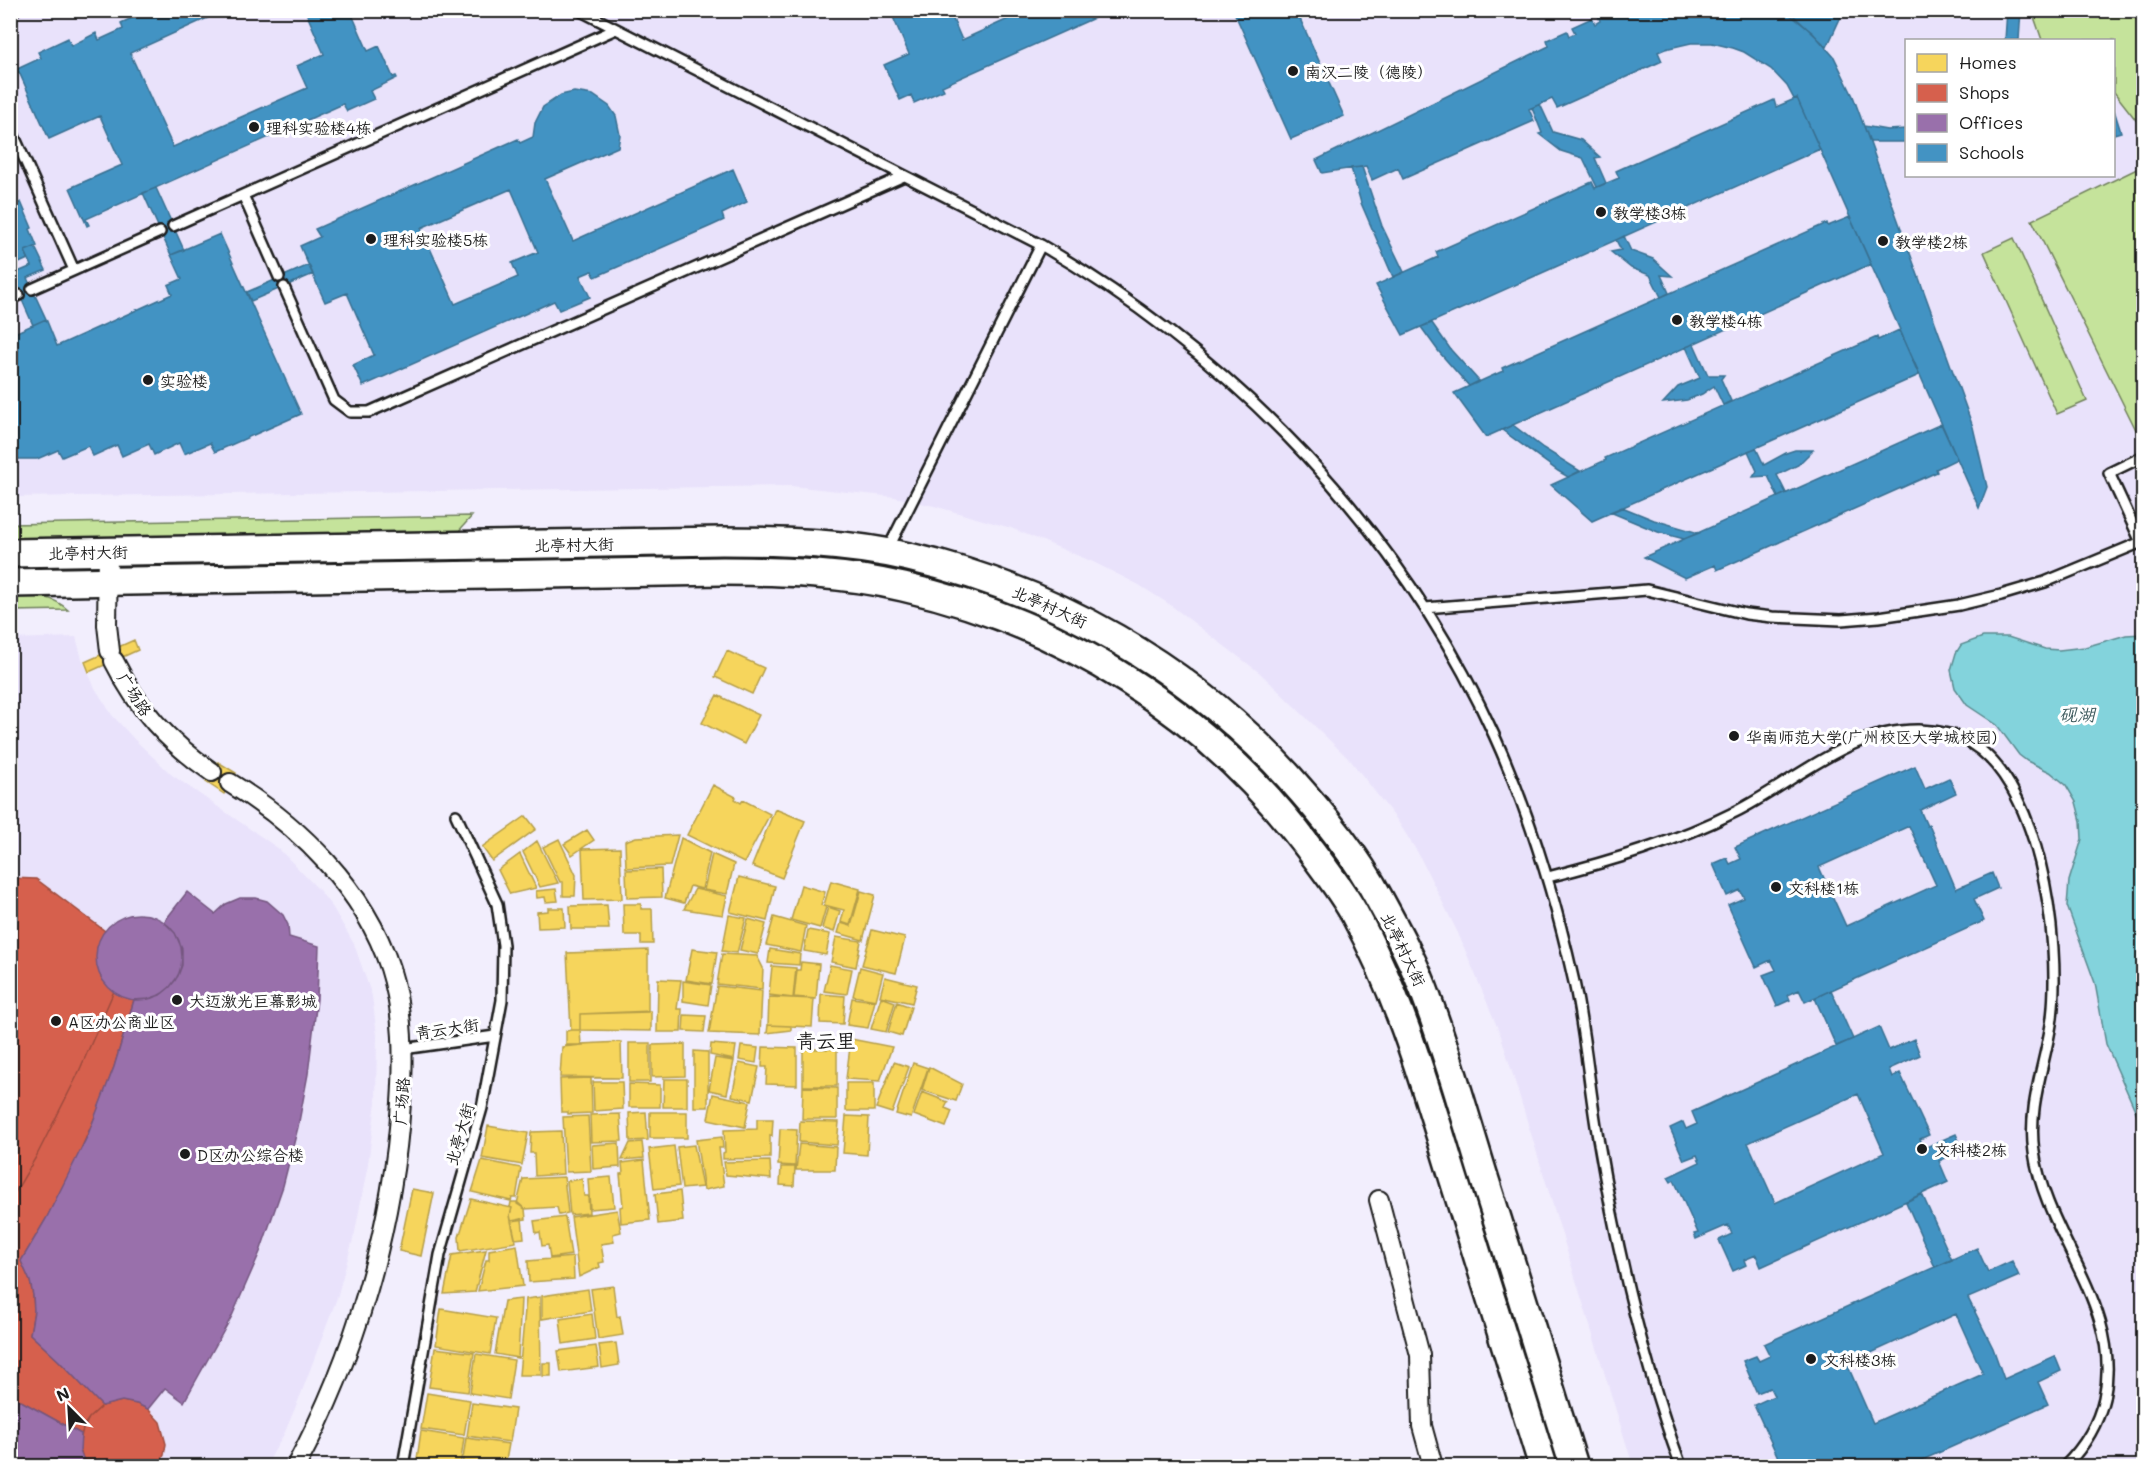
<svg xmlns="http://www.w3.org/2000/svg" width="2154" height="1477" viewBox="0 0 2154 1477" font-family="Mali,'LXGW WenKai TC',sans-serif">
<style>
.built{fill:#e9e2fb;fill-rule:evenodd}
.green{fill:#c5e39b;stroke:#70805c;stroke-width:1.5}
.water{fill:#83d3dc;stroke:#5a8a8f;stroke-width:1.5}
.homes{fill:#f6d55c;stroke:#b59e49;stroke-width:1.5}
.shops{fill:#d6604d;stroke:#9e4c3e;stroke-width:1.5}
.offices{fill:#9970ab;stroke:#745780;stroke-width:1.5}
.schools{fill:#4393c3;stroke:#376f91;stroke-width:1.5;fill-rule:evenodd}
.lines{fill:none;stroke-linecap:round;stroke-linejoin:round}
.service-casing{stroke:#1c1c1c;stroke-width:14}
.minor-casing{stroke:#1c1c1c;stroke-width:22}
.secondary-casing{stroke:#1c1c1c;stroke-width:32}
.service{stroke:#fff;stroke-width:9}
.minor{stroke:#fff;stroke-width:18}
.secondary{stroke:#fff;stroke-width:27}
.poi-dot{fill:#1c1c1c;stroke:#fff;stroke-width:2}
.labels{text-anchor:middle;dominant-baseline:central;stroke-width:6;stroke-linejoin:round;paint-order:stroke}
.poi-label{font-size:16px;fill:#1c1c1c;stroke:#fff;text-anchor:start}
.street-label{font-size:16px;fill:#1c1c1c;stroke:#fff}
.water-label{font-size:18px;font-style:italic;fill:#405c5f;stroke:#fff}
.quarter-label{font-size:20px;fill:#1c1c1c;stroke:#fff}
</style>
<rect width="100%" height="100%" fill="#f2eefd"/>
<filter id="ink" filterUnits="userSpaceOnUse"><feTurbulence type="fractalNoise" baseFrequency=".0167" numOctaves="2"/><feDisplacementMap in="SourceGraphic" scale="12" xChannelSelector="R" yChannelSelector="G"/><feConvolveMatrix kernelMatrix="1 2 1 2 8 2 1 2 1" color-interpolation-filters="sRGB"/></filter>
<g filter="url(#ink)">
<path class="built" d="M10 11H2143V1466H1633L1501 1036 1458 933 1418 853 1397 820 1351 761 1260 673 1169 604 1139 585 1091 561 1011 528 934 506 895 497 791 486 11 497ZM1906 40H2114V176H1906Z
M76 637 82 659 95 688 112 715 134 739 172 775 279 849 319 890 333 908 354 944 372 996 377 1035 376 1102 368 1164 355 1232 337 1298 301 1394 285 1432 266 1466H11L10 639Z"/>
<path class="green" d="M2032 11H2143V129L2114 92V40H2042Z
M2143 166V444L2032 220Z
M2014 238 2087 401 2057 414 1984 252Z
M472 516 457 533 11 540 10 524Z
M10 594C33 595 51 594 68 610L11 611Z"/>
<path class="water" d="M2143 634H2144L2143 1128 2106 1044 2095 983 2067 906 2069 881 2082 839 2081 821 2076 802 2066 785 2050 772 2027 761 2019 755 1997 725 1967 705 1955 688 1951 670 1956 653 1961 645 1983 637H2008L2045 649 2059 650 2085 647 2126 635Z"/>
<path class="homes" d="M134 640 138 650 89 672 85 662Z
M727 651 764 668 752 694 715 677Z
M717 695 759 715 744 744 702 723Z
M218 762 236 773 224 794 206 782Z
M713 785 736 797 735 799 741 803 743 800 770 814 744 863 687 835Z
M775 809 805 821 782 878 752 866Z
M526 816 536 829 492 861 482 847Z
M587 830 594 840 572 855 564 844Z
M678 835 670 866 626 868 625 841 636 837Z
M681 838 710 853 702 889 690 886 684 903 665 898Z
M559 839 576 875 575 896H563V882H560L543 847Z
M537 841 558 883 540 887 523 852Z
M620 848 622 899 584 900 582 849Z
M520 854 536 888 510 894 498 870Z
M712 854 734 864 727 894 704 890Z
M661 869 662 897 627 898 626 870Z
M739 877 775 886 767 921 730 912Z
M831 881 860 889 850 925 841 922 844 910 824 905Z
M801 885 825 892 821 905 826 907 820 928 791 920Z
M556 889 558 901 546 902 545 897 537 898 536 891Z
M695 889 727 896 723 915 684 909Z
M861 891 875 895 863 940 838 933 841 923 851 926Z
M623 904H641V909H652L653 944H641V935H624Z
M607 905 609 929H571L570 906Z
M828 907 840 911 834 932 822 928Z
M548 908H564L565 927 538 928 537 912 548 911Z
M729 915 746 918 737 953 722 951Z
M774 917 806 926 801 952 766 945Z
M748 919 766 924 758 954 740 950Z
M808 930 830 934 826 955 804 951Z
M872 930 905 938 896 973 862 965Z
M836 937 861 941 856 967 831 962Z
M692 949 717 952 712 984 686 980Z
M770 949 800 954 799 965 768 963Z
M648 950V1012L580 1014V1030H571L567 953Z
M722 954 757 956 763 968 762 989 717 984Z
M801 962 819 964 816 999 794 997 797 970H800Z
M830 965 852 969 847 994 824 991Z
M772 966 796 968 793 998 769 995Z
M860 967 883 973 876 1000 853 996Z
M885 977 917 985 912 1003 880 996Z
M658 979 681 980 677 1009H682L681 1032H657Z
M683 981 711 985 708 1005 683 1001Z
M717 986 762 991 760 1035 709 1033Z
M821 994 845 996 843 1024 820 1023Z
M769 997 814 999 812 1027 768 1025Z
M881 997 895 1002 886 1032 871 1029Z
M852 998 875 1001 868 1028 847 1025Z
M897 1002 911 1007 902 1036 888 1032Z
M651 1011V1031L580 1030V1014Z
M684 1015 706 1016 704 1032 683 1031Z
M768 1025 791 1026V1030L767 1033Z
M571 1030H580L581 1045H566V1031Z
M851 1039 892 1047 880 1081 846 1079Z
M621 1042 622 1078 560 1077 562 1047 583 1045 582 1044Z
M629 1043H650V1082H629Z
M685 1044V1076L652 1077V1045Z
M711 1044 736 1046 734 1060 710 1055Z
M741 1046 758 1048 756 1063 739 1060Z
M763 1047 797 1048V1085L766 1084 767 1067H762Z
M803 1049H837V1086H803Z
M694 1051 708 1052V1107H694Z
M715 1058 734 1061 727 1094 709 1090Z
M894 1062 909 1067 892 1113 876 1108Z
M739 1063 759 1067 752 1100 732 1096Z
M913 1063 928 1068 911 1118 896 1114Z
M929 1067 962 1084 956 1101 922 1090Z
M591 1078 592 1113 568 1114V1112H561L560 1079Z
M664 1079H687V1107H663Z
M593 1082H622L623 1109 594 1111Z
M846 1083H874V1111H846Z
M629 1084 660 1085V1107H629Z
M803 1087 837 1088V1119H802Z
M922 1092 948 1102 945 1108 952 1111 946 1127 914 1115Z
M713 1094 750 1102 745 1127 708 1119Z
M646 1112 648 1140 630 1141 629 1113Z
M650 1112H687V1138H650Z
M620 1114 622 1141 591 1142 590 1115Z
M588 1116 591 1171 566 1172 563 1117Z
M846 1116 869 1117 867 1155 843 1153Z
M757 1119H773L772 1136 770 1135V1158L723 1159V1153L725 1152 724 1130 757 1129Z
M800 1121 839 1122 837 1145 799 1142Z
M488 1126 528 1133 522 1165 482 1158Z
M780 1129 797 1130 795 1166 778 1165Z
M561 1131 563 1174 535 1176 534 1153H530L531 1132Z
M722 1137 723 1148H719L724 1186 704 1190 696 1140Z
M642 1142 644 1158 622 1160 630 1143Z
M619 1143 620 1167 593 1169 592 1145Z
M799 1144 836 1147 835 1170H796Z
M694 1145 702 1187 682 1189 677 1147Z
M674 1146 679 1186 654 1189 649 1149Z
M482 1160 521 1168 516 1198H512L511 1201 472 1192Z
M644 1160 650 1220 621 1223 620 1207 623 1206 620 1174H623L622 1163Z
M770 1161 771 1179 726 1175 724 1162Z
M781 1167H795L794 1186 780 1185Z
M564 1177 568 1213 559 1215 557 1207 525 1209 517 1204 523 1179Z
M611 1177 614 1207 590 1209 588 1179Z
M582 1179 584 1196H588L589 1213 570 1215 567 1181Z
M412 1189 434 1193 421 1256 399 1251Z
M680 1191 683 1221 658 1224 655 1194Z
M471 1199 512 1208 510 1215 516 1242 460 1251 459 1237Z
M511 1202H517L525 1209 526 1219 511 1221 510 1215 512 1208 510 1207Z
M617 1210 621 1232 613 1234 614 1242 601 1244 604 1262 599 1263 600 1267 579 1277 571 1217Z
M565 1217 571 1255 550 1258 548 1245 542 1246 540 1232 536 1233 534 1221Z
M522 1219 524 1238 515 1239 511 1221Z
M517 1245 523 1286 478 1291 486 1260H489V1250Z
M486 1250 475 1292 444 1294 452 1255Z
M573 1257 574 1279 529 1282 528 1261Z
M613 1286 617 1317 620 1316 623 1335 598 1339 591 1289Z
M588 1289 591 1311 542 1319V1296Z
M540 1297 541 1375H519L526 1299Z
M521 1299 518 1358 495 1354 504 1301Z
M441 1309 496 1318 490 1354 436 1345Z
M592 1314 595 1339 563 1344 560 1319Z
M616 1343 619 1365 602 1368 599 1345Z
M596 1346 599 1367 561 1372 558 1351Z
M435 1348 474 1353 468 1392 429 1387Z
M476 1354 514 1360 508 1399 470 1393Z
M543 1363H551V1376H543Z
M427 1393 470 1400 464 1435 421 1429Z
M472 1403 515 1409 510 1442 467 1436Z
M421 1431 464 1438 460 1466H416Z
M466 1438 509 1444 505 1466H462Z"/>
<path class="shops" d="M10 878 36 879 105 931 97 948V964L102 979 114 991 77 1076 36 1157 10 1201Z
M114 991 134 1000 114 1067 97 1112 76 1161 46 1219 21 1261 30 1281 33 1295 34 1311 30 1334 59 1361 102 1406 89 1418 81 1434 10 1395V1201L36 1157 77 1076Z
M122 1401 137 1404 148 1409 160 1422 166 1444 164 1455 159 1466H86L85 1465 79 1445 84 1425 89 1418 102 1406Z"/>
<path class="offices" d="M187 892 215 914 226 904 240 898H256L267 901 283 915 288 925 289 937 319 946 317 999 308 1074 298 1127 283 1186 260 1252 232 1316 184 1402 165 1388 148 1409 137 1404 122 1401 102 1406 59 1361 30 1334 34 1311 33 1295 30 1281 21 1261 46 1219 87 1137 114 1067 134 1000 148 999 160 995 170 987 178 976 182 965V949L175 933 164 922Z
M96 957a43 43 0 1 1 86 0a43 43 0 1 1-86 0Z
M10 1395 81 1434 80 1451 86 1466H10Z"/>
<path class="schools" d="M150 10H225L130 53 173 147 307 88 297 66 324 54 305 10H350L368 51 379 46 393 77 396 76 397 78 370 91 374 99 347 111 343 104 86 219 89 225 87 226 70 188 122 165 100 116 49 139 19 72 14 74 13 71 41 58 38 52 68 38 71 46 96 33 99 40 123 29 121 23Z
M890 10H949L962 40 1028 10H1101L1093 14 1094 18 942 86 944 90 914 103 911 95 900 100 884 65 909 54Z
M1236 10H1296L1344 116 1291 139 1234 12Z
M1607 10 1620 12 1624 10H1784L1813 33 1834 57 1853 96 1973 427 1987 487 1979 508 1797 98 1794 99 1787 86 1771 69 1744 52 1733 48 1712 43H1691L1665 49 1658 52 1662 61 1557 108 1552 99 1529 109 1534 121 1403 179 1398 168 1372 180 1366 166 1322 173 1316 160 1549 46 1547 40 1567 31 1569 36 1575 33 1572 27 1592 18 1595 24 1600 21 1598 15Z
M1784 10H1844L1827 47 1793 15Z
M2007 10H2021L2019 40H2005Z
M574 92 593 95 609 106 616 116 620 135 618 147 545 179 573 241 733 169 747 202 722 214 724 220 711 226 595 277 592 271 580 276 590 297 559 310 554 301 363 386 353 365 374 355 347 293 325 302 300 246 320 237 315 229 518 139 520 143 533 137 535 123 543 107 561 95ZM511 189 538 252 512 263 518 277 455 304 421 228Z
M1797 98 1820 149 1403 335 1376 285 1438 257 1436 252 1592 182 1595 188 1619 178 1616 171 1774 100 1776 107Z
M1540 104 1553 132 1581 140 1600 157 1595 158 1606 183 1597 187 1583 158 1561 151 1539 134 1542 133 1532 108Z
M2114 110 2121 132 2114 134Z
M1864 126 1887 130 1906 129V142H1870Z
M1362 167 1382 226 1404 272 1393 277 1361 203 1351 168Z
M156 188 184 250 171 255 143 193Z
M21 202 32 228 30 229 37 246 25 251 28 259 10 267V207Z
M1850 217 1871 264 1486 437 1454 393 1503 371 1502 368 1827 223 1828 226Z
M220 234 301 414 215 452 210 443 184 454 179 443 154 455 149 444 122 456 117 445 93 456 88 446 62 457 58 450 37 459H10V335L46 319 57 346 172 294 168 285 182 279 171 255Z
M1624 236 1631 251 1653 259 1672 276 1661 275 1669 293 1661 297 1650 275 1631 268 1611 252 1621 250 1616 240Z
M35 247 46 270 27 278 46 319 33 325 11 275 32 266 25 251Z
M309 265 313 274 251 301 247 292Z
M1432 323 1451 350 1479 381 1469 386 1439 352 1421 327Z
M1899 330 1919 375 1592 521 1551 485 1606 460 1605 458 1877 337 1878 340Z
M1694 344 1708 375H1724L1721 379 1731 401 1723 405 1714 386 1702 394 1687 400 1663 403 1678 387 1700 378 1686 347Z
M1941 424 1957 459 1936 469 1937 472 1717 570 1715 565 1685 578 1644 557Z
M1513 425 1543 448 1580 471 1568 477 1558 471 1502 430Z
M1756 448 1764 465 1786 453 1795 450H1813L1798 465 1777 475 1786 493 1778 497 1768 476 1753 477 1757 471 1748 451Z
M1622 507 1654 520 1699 533 1684 539 1658 532 1610 512Z
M1915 766 1925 789 1949 778 1956 793 1920 810 1927 826 1929 825 1956 889 1992 873 1998 888 1974 899 1984 921 1805 1002 1799 990 1788 995 1790 1000 1777 1006 1763 975 1776 970 1771 960 1756 967 1728 905 1744 898 1740 890 1727 896 1713 864 1727 858 1730 864 1741 859 1735 847ZM1909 826 1936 885 1846 926 1819 867Z
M1831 990 1853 1039 1836 1046 1815 998Z
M1879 1027 1889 1050 1914 1039 1920 1055 1889 1069 1892 1077 1900 1073 1929 1135 1920 1139 1924 1148 1956 1134 1963 1150 1939 1161 1948 1182 1761 1267 1756 1255 1744 1260 1746 1265 1733 1271 1719 1240 1732 1234 1728 1225 1696 1239 1694 1234 1698 1233 1674 1180 1671 1182 1668 1177 1700 1162 1697 1155 1684 1160 1670 1128 1683 1122 1686 1129 1697 1124 1692 1112ZM1858 1094 1884 1153 1775 1203 1748 1143Z
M1922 1194 1952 1260 1935 1267 1906 1202Z
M1977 1248 1988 1272 2012 1261 2019 1276 1968 1298 1993 1348 2004 1379 2055 1356 2061 1371 2038 1382 2048 1404 1909 1466H1805L1801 1458 1782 1466 1754 1405 1774 1396 1770 1388 1757 1393 1743 1361 1756 1356 1759 1361 1770 1356 1764 1344ZM1956 1314 1983 1374 1873 1423 1847 1364Z"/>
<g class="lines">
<defs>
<path id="service" d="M579 10 1041 245C1235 358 1401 529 1494 735 1530 814 1555 897 1574 982 1585 1033 1589 1086 1598 1138 1617 1250 1642 1360 1681 1466
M10 12 15 10
M10 127 74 270
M243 195 279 277
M173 226 616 29
M284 287 334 400 350 412H369L904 176
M32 289 160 232
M10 299 19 295
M2144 456 2109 473 2141 542 2144 543
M887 551 1041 245
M1425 608 1647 590 1746 614 1772 617 1841 620 1879 617 1959 605 2001 595 2045 582 2144 541
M1548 877C1612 861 1675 842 1735 812 1795 782 1848 729 1919 730 1933 731 1947 732 1961 738 2041 773 2061 941 2052 1018 2046 1063 2027 1105 2034 1152 2046 1237 2124 1308 2104 1398 2098 1425 2085 1446 2065 1466
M403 1049 495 1036
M403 1466 440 1255 482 1108 502 1000 503 945 497 904 456 815"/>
<path id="minor" d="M108 552 107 625 110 651
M114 661C138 709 167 741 212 772
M230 783C299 825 365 890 390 968 404 1012 404 1058 401 1103 393 1228 355 1356 296 1466
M1379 1200 1420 1355 1422 1426 1433 1466"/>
<path id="secondary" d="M10 553 722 541C785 541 848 543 909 557 1055 591 1189 667 1289 777 1323 815 1357 856 1380 900 1398 933 1416 966 1428 1001 1449 1058 1465 1116 1483 1174 1514 1271 1544 1369 1574 1466
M10 583 723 571C783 571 844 573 903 587 1064 623 1209 715 1308 847 1324 868 1341 890 1354 913 1400 997 1425 1086 1453 1177 1483 1274 1513 1370 1543 1466"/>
</defs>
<use href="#service" class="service-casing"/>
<use href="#minor" class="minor-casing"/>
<use href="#secondary" class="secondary-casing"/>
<use href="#service" class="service"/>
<use href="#minor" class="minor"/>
<use href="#secondary" class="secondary"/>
</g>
</g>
<g class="poi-dot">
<circle cx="1293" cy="71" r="6"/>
<circle cx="254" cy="127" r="6"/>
<circle cx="1601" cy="212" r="6"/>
<circle cx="371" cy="239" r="6"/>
<circle cx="1883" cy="241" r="6"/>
<circle cx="1677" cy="320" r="6"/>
<circle cx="148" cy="380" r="6"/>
<circle cx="1734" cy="736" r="6"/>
<circle cx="1776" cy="887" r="6"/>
<circle cx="177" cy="1000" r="6"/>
<circle cx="56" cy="1021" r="6"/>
<circle cx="1922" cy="1149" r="6"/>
<circle cx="185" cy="1154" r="6"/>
<circle cx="1811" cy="1359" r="6"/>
</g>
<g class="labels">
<g class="poi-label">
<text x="1305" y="71">南汉二陵（德陵）</text>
<text x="266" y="127">理科实验楼4栋</text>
<text x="1613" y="212">教学楼3栋</text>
<text x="383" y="239">理科实验楼5栋</text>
<text x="1895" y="241">教学楼2栋</text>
<text x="1689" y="320">教学楼4栋</text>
<text x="160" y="380">实验楼</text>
<text x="1746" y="736">华南师范大学(广州校区大学城校园)</text>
<text x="1788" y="887">文科楼1栋</text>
<text x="189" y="1000">大迈激光巨幕影城</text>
<text x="68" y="1021">A区办公商业区</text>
<text x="1934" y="1149">文科楼2栋</text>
<text x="197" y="1154">D区办公综合楼</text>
<text x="1823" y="1359">文科楼3栋</text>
</g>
<g class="street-label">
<text transform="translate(574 544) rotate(-1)">北亭村大街</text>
<text transform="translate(88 552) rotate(-1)">北亭村大街</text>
<text transform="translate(1050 606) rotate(24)">北亭村大街</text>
<text transform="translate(135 694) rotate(57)">广场路</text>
<text transform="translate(1404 949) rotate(64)">北亭村大街</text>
<text transform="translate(447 1028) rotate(-8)">青云大街</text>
<text transform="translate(401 1101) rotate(-86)">广场路</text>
<text transform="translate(459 1134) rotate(-74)">北亭大街</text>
</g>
<g class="water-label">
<text x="2077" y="714">砚湖</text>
</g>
<g class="quarter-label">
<text x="826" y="1040">青云里</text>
</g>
</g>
<rect width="2154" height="1477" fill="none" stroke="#fff" stroke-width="36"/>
<rect x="18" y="18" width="2118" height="1441" fill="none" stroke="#1c1c1c" stroke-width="2" filter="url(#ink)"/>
<rect x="1905" y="39" width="210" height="138" fill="#ffffff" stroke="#a4a4a4" stroke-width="1.5"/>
<rect x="1917" y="54" width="30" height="18" fill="#f6d55c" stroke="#a4a4a4" stroke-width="1.5"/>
<text x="1959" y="69" font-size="18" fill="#1c1c1c">Homes</text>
<rect x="1917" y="84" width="30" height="18" fill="#d6604d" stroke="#a4a4a4" stroke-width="1.5"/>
<text x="1959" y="99" font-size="18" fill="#1c1c1c">Shops</text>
<rect x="1917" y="114" width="30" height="18" fill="#9970ab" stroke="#a4a4a4" stroke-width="1.5"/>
<text x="1959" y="129" font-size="18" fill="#1c1c1c">Offices</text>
<rect x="1917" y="144" width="30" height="18" fill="#4393c3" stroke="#a4a4a4" stroke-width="1.5"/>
<text x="1959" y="159" font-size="18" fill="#1c1c1c">Schools</text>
<g transform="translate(69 1408) rotate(336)" stroke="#ffffff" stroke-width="4.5" paint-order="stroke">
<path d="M0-4.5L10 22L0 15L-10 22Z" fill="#1c1c1c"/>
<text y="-9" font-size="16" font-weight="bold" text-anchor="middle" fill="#1c1c1c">N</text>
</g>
</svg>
